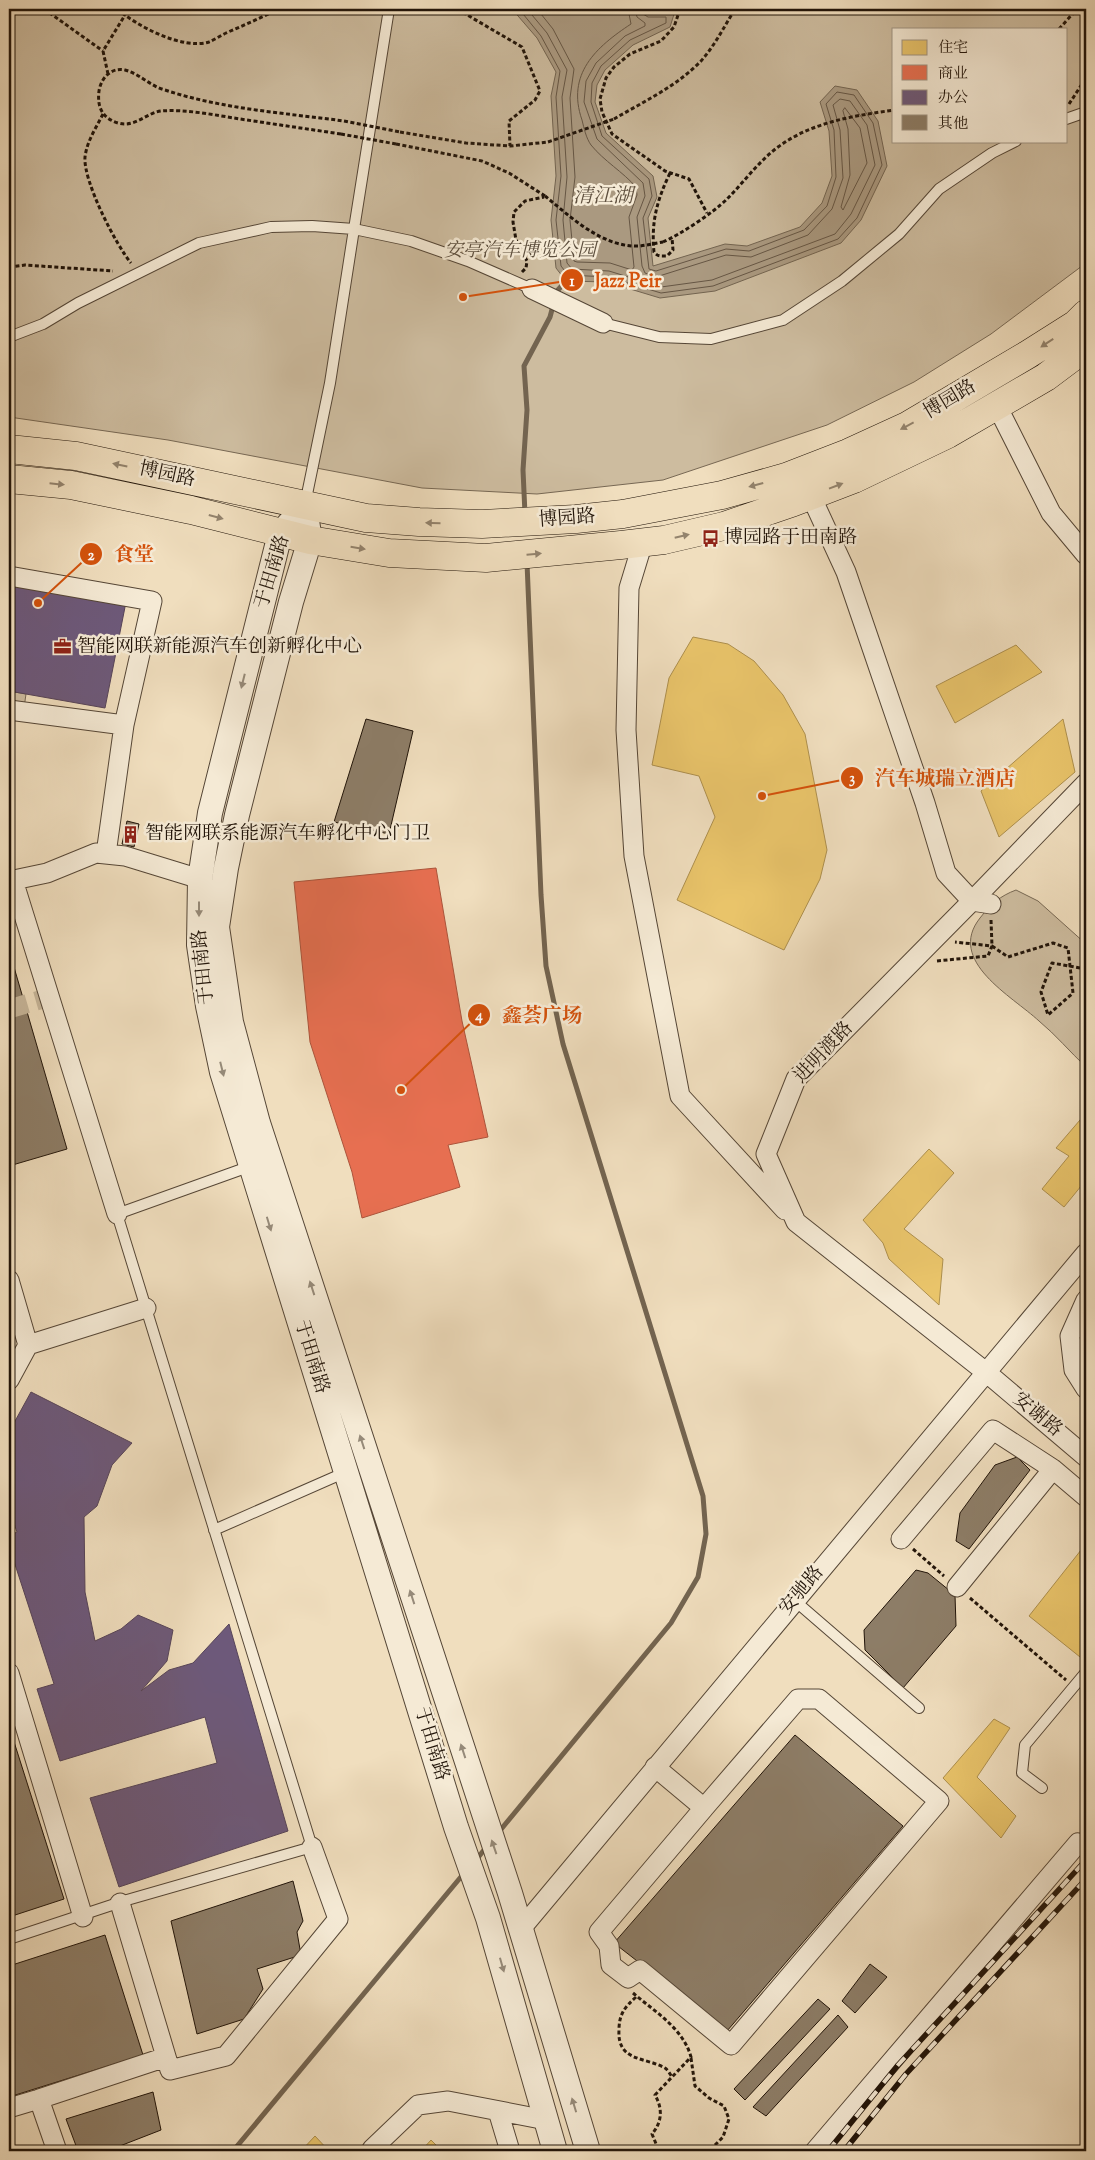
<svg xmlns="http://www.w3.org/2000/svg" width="1095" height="2160" viewBox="0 0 1095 2160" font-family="'Sorts Mill Goudy','Noto Serif SC',serif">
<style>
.green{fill:#cdbc9f;stroke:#776854;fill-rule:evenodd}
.water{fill:#aa9980;stroke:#736450}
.homes{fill:#e9c46a;stroke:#ad8f4d}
.shops{fill:#e76f51;stroke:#ac543b}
.offices{fill:#6d597a;stroke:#564458}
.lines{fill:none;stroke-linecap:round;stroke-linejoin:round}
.shore{stroke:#665644;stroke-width:1}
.stream{stroke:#736450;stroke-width:5}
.building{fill:#8d7d67;stroke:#211409}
.minor-tunnel{stroke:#c7b69a;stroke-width:19;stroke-dasharray:19 9;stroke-linecap:butt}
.service-casing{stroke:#554636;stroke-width:12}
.minor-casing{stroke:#554636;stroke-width:21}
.tertiary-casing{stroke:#554636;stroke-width:26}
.primary-casing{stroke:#211409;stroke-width:29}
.path{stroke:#211409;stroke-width:3;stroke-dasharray:4 2.5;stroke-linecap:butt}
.service{stroke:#f5ead5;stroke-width:10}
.minor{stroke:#f5ead5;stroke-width:19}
.tertiary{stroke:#f5ead5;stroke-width:24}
.primary{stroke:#f0debe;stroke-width:28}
.rail-casing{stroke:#211409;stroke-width:5.5}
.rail{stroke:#f5ead5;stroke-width:4;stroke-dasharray:11;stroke-linecap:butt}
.path-bridge{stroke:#211409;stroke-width:3;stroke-dasharray:4 2.5;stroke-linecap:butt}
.oneway{fill:#93836d}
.oneway2{fill:#968a79}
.labels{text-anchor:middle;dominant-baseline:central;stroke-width:5;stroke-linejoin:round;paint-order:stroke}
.park-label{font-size:19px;font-style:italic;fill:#5d4f3e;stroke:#f5ead5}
.street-label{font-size:19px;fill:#211409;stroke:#f5ead5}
.poi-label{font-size:19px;fill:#211409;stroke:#f5ead5;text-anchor:start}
.water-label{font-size:20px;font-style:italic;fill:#5f503f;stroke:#f5ead5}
.leader{fill:none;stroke:#d4520c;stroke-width:2}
.callout-dot{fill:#d4520c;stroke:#f5ead5;stroke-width:2}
.mark-label{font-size:15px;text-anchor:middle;font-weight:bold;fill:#fff}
.callout-label{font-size:20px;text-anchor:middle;font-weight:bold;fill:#d4520c;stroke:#f5ead5;stroke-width:5;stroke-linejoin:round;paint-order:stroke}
</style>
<rect width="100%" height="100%" fill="#f0debe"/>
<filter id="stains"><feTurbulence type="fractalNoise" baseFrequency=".004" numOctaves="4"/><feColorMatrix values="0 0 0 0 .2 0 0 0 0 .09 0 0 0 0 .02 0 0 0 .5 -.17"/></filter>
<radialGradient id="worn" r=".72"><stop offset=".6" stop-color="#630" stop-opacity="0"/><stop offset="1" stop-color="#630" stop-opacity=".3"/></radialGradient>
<path class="green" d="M9 9H1086V263L991 334 914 382 827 425 663 480 537 494 422 488 168 440 9 417ZM894 29H1066V141H894Z
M9 691 26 694 24 708 9 705Z
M1016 890 1038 901 1086 944V1067C1070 1052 1056 1035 1039 1021 1012 996 946 961 980 918 991 904 1000 896 1016 890Z"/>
<path class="water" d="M512 9H641L649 12 675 11 670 27 633 45 605 70 597 85 595 102 606 133 653 176 657 197 648 218 653 266 725 244 747 246 800 227 822 203 832 176 829 131 820 102 835 86 857 90 878 121 887 166 861 220 841 243 715 291 660 298 607 282 566 281 556 268 551 220 556 176 551 96 556 72 537 38Z"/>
<path class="homes" d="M693 637 728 644 754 661 783 695 805 734 827 850 820 879 784 950 677 900 715 817 699 776 652 765 669 678Z
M1016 645 1042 672 955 723 936 686Z
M1063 719 1075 772 999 837 981 791Z
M1086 1113V1180L1064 1207 1042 1189 1069 1156 1056 1148Z
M929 1149 954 1173 904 1229 943 1259 939 1305 889 1259 883 1243 863 1220Z
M1085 1545 1086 1547V1610L1080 1618 1086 1623 1085 1661 1029 1616Z
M994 1719 1010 1728 977 1777 1016 1816 1001 1838 943 1778Z
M315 2136 329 2151H301Z
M431 2140 442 2151H421Z"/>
<path class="shops" d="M436 868 462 1021 488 1137 448 1145 460 1187 362 1218 352 1172 310 1042 294 882Z"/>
<path class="offices" d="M9 582 126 602 105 708 9 691Z
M31 1392 132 1443 112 1465 97 1506 84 1517 85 1592 95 1641 121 1629 138 1615 173 1630 167 1661 141 1691 169 1670 193 1663 229 1624 288 1831 119 1887 90 1798 217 1763 205 1717 60 1761 37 1689 54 1684 9 1546V1536L17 1532 9 1509V1432Z"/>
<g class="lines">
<path class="shore" d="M519 9 541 36 560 71 556 97 561 176 556 220 561 266 568 275 608 277 661 293 713 286 838 239 857 218 882 165 873 123 854 95 837 92 826 104 834 130 836 177 827 206 804 230 749 251 726 249 656 271 649 269 643 218 652 196 649 179 602 136 591 102 592 83 601 66 630 40 666 23V17H648L643 14 641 9
M527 9 547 33 567 70 562 97 567 177 563 220 567 263 572 269 609 271 661 287 712 280 835 234 851 214 875 165 867 125 850 101 840 99 833 105 840 130 843 178 832 209 808 235 751 257 726 255 656 277 645 273 642 266 637 217 645 196 643 183 597 139 584 102 586 81 596 63 625 36 645 26V23L637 17 635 9
M537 9 553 29 574 69 570 98 575 177 570 220 574 261 577 262 610 263 632 270 634 267 629 217 637 195 636 187C623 172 604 161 591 145 586 138 584 128 582 120 566 74 596 47 631 24L628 9
M845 108 860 128 867 163 843 210 841 207 850 175 848 129 843 111Z"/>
<path class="stream" d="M525 514 523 470 527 410 524 366 550 317 557 291 566 281
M498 1833 671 1623 698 1577 706 1534 703 1496 563 1044 546 966 541 895 527 563
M476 1860 488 1845
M233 2151 465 1872"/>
</g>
<path class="building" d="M366 719 413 731 389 834 334 822Z
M127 821 139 824 134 847 122 844Z
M9 950 67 1149 9 1166Z
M1017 1457 1030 1470 969 1549 956 1541 960 1513 995 1465Z
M916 1570 928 1573 955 1595 956 1626 903 1688 865 1650 864 1630Z
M9 1726 64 1899 9 1917Z
M795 1735 903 1826 727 2031 614 1943Z
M293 1881 303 1921 297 1932 301 1955 257 1969 263 1989 244 2019 197 2034 171 1921Z
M105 1935 143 2055 9 2097V1966Z
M870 1964 887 1977 855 2013 842 2001Z
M818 1999 830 2009 745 2100 734 2089Z
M838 2015 848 2027 766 2116 753 2107Z
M153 2092 161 2130 107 2151H78L66 2119Z"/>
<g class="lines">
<path class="minor-tunnel" d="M9 1009 50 997"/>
<defs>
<path id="service" d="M389 9 354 229 411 241 468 261 532 289
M1066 119 1086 112
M603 323 659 337 711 339 783 320 842 281 899 234 939 189 992 153 1016 141
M9 337 43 324 78 303 199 243 271 227 312 226 354 229 330 383 305 504
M214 1530 346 1472
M794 1600 919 1708
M1042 1788 1022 1773 1025 1745 1086 1672
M9 1939 127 1900 312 1847 117 1214 251 1166"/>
<path id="minor" d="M532 289 603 323
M997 406 1051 513 1086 555
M811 496 846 572 925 803 946 873 972 901 991 904
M643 542 629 588 626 730 634 856 680 1096 785 1210
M9 576 152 601 124 725
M9 710 124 725 106 854
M1086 783 972 901 796 1079 766 1154 796 1222 987 1373 1086 1457
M13 880 117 1214
M9 881 47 873 96 853 125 856 200 879
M9 1280 28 1345
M1086 1300 1070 1336 1074 1370 1086 1389
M9 1380 28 1345 146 1308
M901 1539 993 1430 1053 1469
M957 1587 1053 1469 1086 1497
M9 1673 83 1917
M655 1767 704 1808 798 1699H819L939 1801 731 2045 640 1970 628 1978 611 1965 609 1946 599 1932 704 1808
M120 1903 170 2070 226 2056 338 1919 312 1847
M520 1930 1086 1253
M9 2108 39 2099
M498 2111 510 2151
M57 2151 39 2099 166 2057
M372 2151V2149L418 2105 448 2101 546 2120
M815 2151 1078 1843 1086 1846"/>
<path id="tertiary" d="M305 506 280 534 210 813 200 879 199 945 208 1006 222 1072 456 1827 488 1918 555 2151
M307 521 310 540 291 602 237 815 226 868 217 927 231 1022 258 1123 510 1893 588 2151"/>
<path id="primary" d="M9 449 76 456 366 518 419 522 482 524 576 519 623 514 722 495 786 477 848 453 907 426 1027 355 1076 324 1086 314
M9 479 71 485 191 510 310 540 389 553 486 558 621 545 664 540 724 526 794 502 854 479 948 434 1046 377 1086 347"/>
</defs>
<use href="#service" class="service-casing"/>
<use href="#minor" class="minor-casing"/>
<use href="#tertiary" class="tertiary-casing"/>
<use href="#primary" class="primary-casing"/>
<path class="path" d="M44 9 103 51
M117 9C137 26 182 50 209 42 214 40 220 36 226 33 244 25 261 18 278 9
M457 9 522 47 540 91 535 100 509 121 510 146
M680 9 674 27 661 41 630 54 614 67 606 78 600 99 602 112 612 134 665 171 689 179 707 213
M1059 29 1077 9
M108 74 103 51 125 15
M1069 104 1086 78
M103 114C96 128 87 141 85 157 83 181 116 245 131 263
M614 119C643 102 677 86 701 61 715 45 724 27 735 9
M400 132 466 143 510 146 548 142
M341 134C307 129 274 124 240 119 215 115 186 109 161 111 146 113 135 128 118 123 102 118 97 107 99 91 101 78 111 67 125 70 140 74 150 86 165 90 222 109 285 113 344 121
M396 144 482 161 509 173 545 196
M670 173C657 200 651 222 654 252 658 257 661 256 667 256L673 250 672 238
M663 242C681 234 713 213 727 199 744 182 758 162 778 147 812 122 853 116 894 110
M9 267 25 265 113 271
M522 272 526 268 527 261 516 240 513 222 514 212 525 201 544 197
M991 920 992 946 1008 957 1053 943 1068 948 1073 993 1048 1015 1041 992 1052 963 1086 969
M937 961 988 956 992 946 955 942
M1086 1015V1020
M913 1549 944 1576
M970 1598 1066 1680
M633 1993C655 2012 683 2028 691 2057L655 2095C663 2109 662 2122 652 2134L659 2151
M636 1997C625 2007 619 2014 619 2030 617 2062 646 2057 665 2068 668 2070 670 2074 672 2077
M691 2058 695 2086 709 2098 724 2106 729 2119 723 2137 709 2151"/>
<use href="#service" class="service"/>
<use href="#minor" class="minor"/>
<use href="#tertiary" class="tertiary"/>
<use href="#primary" class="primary"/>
<defs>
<path id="rail" d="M828 2151 898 2065 1086 1860
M844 2151 906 2074 1086 1879"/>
</defs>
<use href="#rail" class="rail-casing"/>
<use href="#rail" class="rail"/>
<path class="path-bridge" d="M344 121 400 132
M341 134 396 144
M548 142 614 119
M545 196C572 218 603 248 640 246 648 245 656 243 663 242"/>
</g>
<defs><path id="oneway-solid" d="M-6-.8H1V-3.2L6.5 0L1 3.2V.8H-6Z" transform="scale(1.25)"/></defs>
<g class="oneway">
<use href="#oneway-solid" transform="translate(1047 343) rotate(147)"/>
<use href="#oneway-solid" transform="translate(907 426) rotate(152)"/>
<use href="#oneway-solid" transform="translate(120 465) rotate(-168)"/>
<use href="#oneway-solid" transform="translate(57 484) rotate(6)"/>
<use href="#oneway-solid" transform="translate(756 485) rotate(165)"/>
<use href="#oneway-solid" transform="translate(836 486) rotate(-21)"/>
<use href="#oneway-solid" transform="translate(216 517) rotate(15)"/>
<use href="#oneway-solid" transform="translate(433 523) rotate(-179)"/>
<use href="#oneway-solid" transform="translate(682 536) rotate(-13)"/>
<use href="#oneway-solid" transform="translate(358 548) rotate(9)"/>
<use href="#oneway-solid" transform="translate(534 554) rotate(-5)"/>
</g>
<g class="oneway2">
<use href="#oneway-solid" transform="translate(243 681) rotate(104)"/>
<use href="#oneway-solid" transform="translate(199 909) rotate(90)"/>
<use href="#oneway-solid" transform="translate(222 1069) rotate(76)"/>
<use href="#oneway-solid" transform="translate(269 1224) rotate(73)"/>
<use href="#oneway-solid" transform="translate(312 1288) rotate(-108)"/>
<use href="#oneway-solid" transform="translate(362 1442) rotate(-108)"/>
<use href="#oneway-solid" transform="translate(412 1597) rotate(-108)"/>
<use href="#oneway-solid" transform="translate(463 1751) rotate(-108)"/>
<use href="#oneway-solid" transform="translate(494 1847) rotate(-109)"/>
<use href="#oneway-solid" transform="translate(502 1965) rotate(74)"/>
<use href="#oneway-solid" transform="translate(574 2105) rotate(-107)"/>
</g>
<defs>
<symbol id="bus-bare" viewBox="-9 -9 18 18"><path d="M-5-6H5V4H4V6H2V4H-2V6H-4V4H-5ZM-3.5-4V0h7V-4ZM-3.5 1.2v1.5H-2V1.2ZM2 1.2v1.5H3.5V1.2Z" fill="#8f2418" stroke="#f5ead5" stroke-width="2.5" paint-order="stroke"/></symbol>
<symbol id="office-bare" viewBox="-9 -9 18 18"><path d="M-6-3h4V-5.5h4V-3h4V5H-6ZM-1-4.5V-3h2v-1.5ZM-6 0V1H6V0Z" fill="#8f2418" stroke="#f5ead5" stroke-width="2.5" paint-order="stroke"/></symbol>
<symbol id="building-bare" viewBox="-9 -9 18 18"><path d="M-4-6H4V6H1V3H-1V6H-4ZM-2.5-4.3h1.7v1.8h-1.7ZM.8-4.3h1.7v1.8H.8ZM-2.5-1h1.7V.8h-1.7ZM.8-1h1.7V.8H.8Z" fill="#8f2418" stroke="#f5ead5" stroke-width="2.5" paint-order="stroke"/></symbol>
</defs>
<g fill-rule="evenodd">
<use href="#bus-bare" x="698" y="526" width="25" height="25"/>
<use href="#office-bare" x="50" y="634" width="25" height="25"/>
<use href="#building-bare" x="118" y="822" width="25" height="25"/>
</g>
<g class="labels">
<g class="park-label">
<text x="520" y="251">安亭汽车博览公园</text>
</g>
<g class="street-label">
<text transform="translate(950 400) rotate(-31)">博园路</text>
<text transform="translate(167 475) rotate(12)">博园路</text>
<text transform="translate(567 519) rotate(-4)">博园路</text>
<text transform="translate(273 572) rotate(-73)">于田南路</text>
<text transform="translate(204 967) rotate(-96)">于田南路</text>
<text transform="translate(824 1053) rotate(-47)">进明渡路</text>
<text transform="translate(311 1357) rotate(73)">于田南路</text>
<text transform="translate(1037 1415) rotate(40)">安谢路</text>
<text transform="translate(802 1591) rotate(-50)">安驰路</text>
<text transform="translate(431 1744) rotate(73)">于田南路</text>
</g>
<g class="poi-label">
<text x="724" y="538">博园路于田南路</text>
<text x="77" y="647">智能网联新能源汽车创新孵化中心</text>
<text x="145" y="834">智能网联系能源汽车孵化中心门卫</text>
</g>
<g class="water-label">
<text x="603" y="197">清江湖</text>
</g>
</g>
<path class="leader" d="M463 297L572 280M38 603L91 554M762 796L852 778M401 1090L479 1015"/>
<g class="callout-dot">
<circle cx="463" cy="297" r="5"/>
<circle cx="38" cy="603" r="5"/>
<circle cx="762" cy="796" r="5"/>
<circle cx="401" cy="1090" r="5"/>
<circle cx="572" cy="280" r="12"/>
<circle cx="91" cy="554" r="12"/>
<circle cx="852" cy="778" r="12"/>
<circle cx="479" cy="1015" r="12"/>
</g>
<g class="mark-label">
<text x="572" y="286">1</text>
<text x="91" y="560">2</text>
<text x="852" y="783">3</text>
<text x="479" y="1020">4</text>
</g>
<g class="callout-label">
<text x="628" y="287">Jazz Peir</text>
<text x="134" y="561">食堂</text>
<text x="945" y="785">汽车城瑞立酒店</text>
<text x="542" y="1022">鑫荟广场</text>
</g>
<rect width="1095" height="2160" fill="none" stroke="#f0debe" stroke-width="30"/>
<rect x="10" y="10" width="1075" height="2140" fill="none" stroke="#211409" stroke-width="2.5"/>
<rect x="15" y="15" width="1065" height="2130" fill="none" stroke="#211409"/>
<rect x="892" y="28" width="175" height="115" fill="#f5ead5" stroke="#a09483"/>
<rect x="902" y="40" width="25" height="15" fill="#e9c46a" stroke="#a09483"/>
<text x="938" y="52" font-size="15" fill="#211409">住宅</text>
<rect x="902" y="65" width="25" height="15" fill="#e76f51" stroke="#a09483"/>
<text x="938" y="78" font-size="15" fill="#211409">商业</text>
<rect x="902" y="90" width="25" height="15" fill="#6d597a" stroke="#a09483"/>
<text x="938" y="102" font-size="15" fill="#211409">办公</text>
<rect x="902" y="115" width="25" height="15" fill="#8d7d67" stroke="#a09483"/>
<text x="938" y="128" font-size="15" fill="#211409">其他</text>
<rect width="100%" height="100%" filter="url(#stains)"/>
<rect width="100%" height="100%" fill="url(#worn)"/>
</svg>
